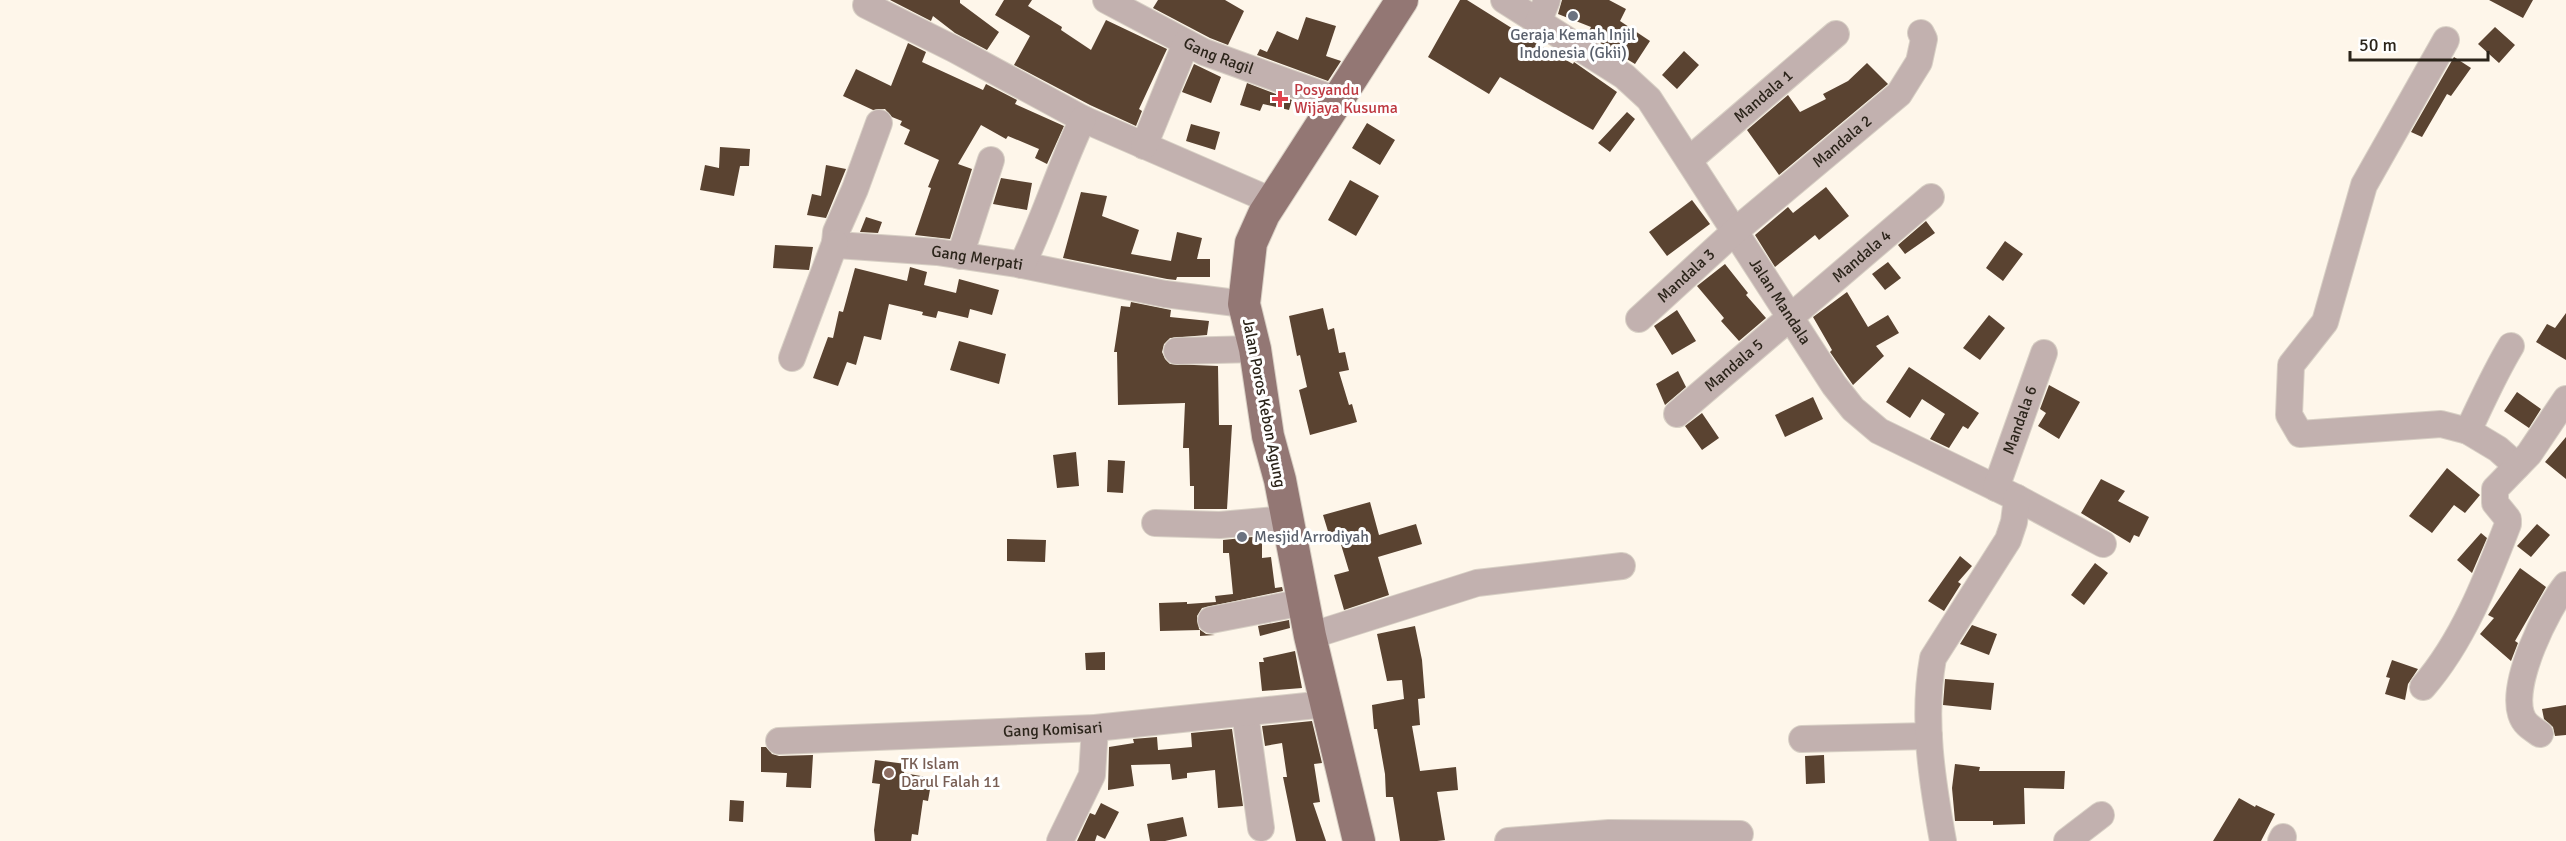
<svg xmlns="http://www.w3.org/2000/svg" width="2566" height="841" viewBox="0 0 2566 841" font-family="Signika,sans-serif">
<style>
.building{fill:#5a4331}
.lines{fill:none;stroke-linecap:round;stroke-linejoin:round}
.minor-casing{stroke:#d8d0c5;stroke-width:28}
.major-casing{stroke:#d8d0c5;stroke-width:34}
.minor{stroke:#c2b1af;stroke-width:26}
.major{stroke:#937774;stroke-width:32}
.worship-dot{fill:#6b7280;stroke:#fff;stroke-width:2}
.health-dot{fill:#e0444e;stroke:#fff;stroke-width:2}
.education-dot{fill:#8d6e63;stroke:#fff;stroke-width:2}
.labels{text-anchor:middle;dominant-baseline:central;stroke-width:6;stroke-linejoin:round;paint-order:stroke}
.worship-label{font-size:16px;fill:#5b616d;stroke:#fff}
.street-label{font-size:16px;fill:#2b241a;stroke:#fff}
.health-label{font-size:16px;fill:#be3a42;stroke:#fff;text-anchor:start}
.education-label{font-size:16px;fill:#785e54;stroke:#fff;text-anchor:start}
</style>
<rect width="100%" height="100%" fill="#fef6ea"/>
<path class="building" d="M890 0H960V3L999 32 987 50 955 33 933 16 931 21Z
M1004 0H1032L1028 6 1062 27 1061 30 1091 50 1106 20 1167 49 1139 109 1142 111 1136 126 1090 105 1014 65 1030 36 995 15Z
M1158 0H1225L1244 11 1228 45 1210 38 1153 8Z
M1460 0H1467L1537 44 1573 64 1574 62 1617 92 1593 130 1500 77 1489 94 1428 57Z
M1562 0H1609L1626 9 1620 21 1650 41 1635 64 1587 35 1591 27 1558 14Z
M2489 0H2533L2523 18Z
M1306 17 1336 26 1326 56 1341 61 1328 81 1257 55 1260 49 1267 52 1277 31 1298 40Z
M2495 27 2515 45 2499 63 2478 44Z
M908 43 926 52 922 62 983 90 986 84 1017 100 1015 104 1064 126 1047 164 1035 158 1039 149 1008 136 1006 139 981 125 958 164 972 169 950 239 915 235 931 188 928 187 939 160 904 144 910 130 900 125 902 121 892 117 885 109 873 110 843 96 856 69 891 86Z
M1684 51 1699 65 1677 89 1662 75Z
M2454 57 2471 68 2451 96 2447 94 2422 137 2411 132Z
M1867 63 1888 84 1779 175 1747 130 1788 95 1800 112 1826 99 1823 94 1848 81Z
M1194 64 1221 77 1211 103 1182 92Z
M1247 83 1292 100 1289 110 1263 104 1260 111 1240 105Z
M1627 112 1635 119 1610 152 1598 143Z
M1367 123 1395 140 1380 165 1352 148Z
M1191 124 1220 132 1215 150 1186 141Z
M720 147 750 149 749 166H740L734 196 700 190 705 165 719 168Z
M826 165 846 169 826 218 807 215 812 194 821 196Z
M1001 178 1032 183 1027 210 993 204Z
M1350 180 1379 196 1356 236 1328 220Z
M1826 187 1849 216 1819 240 1815 235 1775 267 1755 235 1788 207 1793 213Z
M1081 192 1107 196 1102 216 1139 230 1131 254 1171 261 1177 232 1202 238 1197 259H1210V277H1177L1176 280 1167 279 1063 258Z
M1692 200 1710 224 1667 256 1649 232Z
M866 217 882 222 878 233 860 232Z
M1926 221 1935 233 1905 254 1898 245Z
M2005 241 2023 254 2003 281 1986 268Z
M775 245 813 247 809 270 773 268Z
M1888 262 1901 278 1885 290 1872 274Z
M1725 264 1748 293 1746 295 1766 318 1739 341 1721 321 1724 318 1697 286Z
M910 267 927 272 924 285 956 293 959 279 999 290 992 315 970 309 968 318 938 311 936 318 922 315 923 312 889 304 881 340 864 336 856 365 847 362 838 386 813 378 828 337 833 338 839 311 843 312 855 268 907 281Z
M1847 292 1868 327 1888 315 1899 333 1876 346 1884 356 1853 385 1830 352 1832 350 1813 317Z
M1131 302 1171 310 1170 317 1209 321 1207 335 1170 338 1164 344 1162 352 1165 359 1170 364 1218 366 1219 425H1232L1227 509H1194V486H1190L1189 448H1183L1185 403 1118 405 1117 352H1114L1121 306 1130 307Z
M1323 308 1328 330 1334 328 1339 353 1345 352 1349 370 1339 372 1349 405 1352 404 1357 422 1310 435 1299 390 1307 387 1300 355 1297 356 1289 316Z
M1677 310 1696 341 1672 355 1654 326Z
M2566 313V360L2536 342 2547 324 2555 328Z
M1989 315 2005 328 1980 360 1963 348Z
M959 341 1006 354 999 384 950 370Z
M1909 367 1979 413 1968 429 1963 426 1949 448 1930 439 1945 414 1922 399 1910 418 1886 402Z
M1678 371 1686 387 1665 405 1656 384Z
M2049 385 2080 402 2059 439 2038 426 2046 413 2040 409Z
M2517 392 2541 409 2529 428 2504 411Z
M1813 397 1823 419 1785 437 1775 415Z
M1702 413 1719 438 1702 450 1685 426Z
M2566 437V479L2545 462Z
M1076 452 1079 486 1057 488 1053 455Z
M1108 460 1125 461 1123 493 1107 492Z
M2447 468 2480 495 2465 513 2454 505 2432 533 2409 516Z
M2101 479 2125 491 2118 501 2149 517 2139 537 2134 535 2130 543 2081 513Z
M1370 502 1379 535 1416 524 1422 544 1378 557 1389 595 1344 610 1334 575 1349 571 1339 538 1331 541 1323 515Z
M2537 524 2550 535 2531 557 2517 546Z
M2481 533 2487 538 2472 573 2457 560Z
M1262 536V558L1271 557 1275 588 1282 587 1283 591 1202 608 1197 616 1199 629 1206 634 1215 635 1200 636V630L1160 631 1159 603 1187 602V604L1216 602 1215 596 1233 594 1229 553H1223V540Z
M1007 539 1046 540 1045 562 1007 561Z
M1960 556 1972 566 1958 582 1961 584 1944 611 1928 601Z
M2095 563 2108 573 2084 605 2071 595Z
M2520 568 2546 587 2515 641 2518 643 2511 661 2480 634 2494 618 2488 615Z
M1289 620 1290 628 1260 636 1258 626Z
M1972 625 1997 634 1989 655 1960 644Z
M1415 626 1422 660 1425 698 1418 699 1420 725 1412 726 1420 771 1456 767 1458 790 1437 792 1445 840 1437 841H1400L1393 797H1386L1385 774 1377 729H1374L1372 705 1404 699 1402 680 1387 681 1377 634Z
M1295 651 1302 688 1262 691 1259 662H1264L1263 658Z
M1105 652V670H1086L1085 653Z
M2392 660 2418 669 2408 684 2405 700 2385 694 2390 678 2386 677Z
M1945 679 1994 683 1991 710 1943 705Z
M2566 705V735L2555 736 2553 727 2544 719 2542 709Z
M1312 721 1322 763 1314 764 1320 802 1313 803 1326 841H1296L1283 777H1287L1282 743 1265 746 1262 726Z
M1232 729 1243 806 1218 808 1215 770 1187 773V778L1172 780 1170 764 1131 765 1134 786 1108 790 1109 747 1134 743 1133 739 1157 737 1158 750 1192 747 1191 733Z
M761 747H766L772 754 779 756 813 755 811 788 786 787 787 773 761 772Z
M1824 755 1825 783 1806 784 1805 756Z
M875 760 906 764 904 773 932 778 928 801 923 800 918 835 912 834 911 841H875L874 830 880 784 872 783Z
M1955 764 1980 767 1979 771H2065L2064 789 2024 788 2025 824 1993 825V821H1955L1952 788Z
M2239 798 2255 807 2256 805 2275 814 2261 841H2213Z
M730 800 744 801 743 822 729 821Z
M1101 803 1119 812 1105 839 1097 835 1095 841H1077L1090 813 1095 815Z
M1183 817 1187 836 1165 841H1150L1147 824Z"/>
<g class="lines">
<defs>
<g id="minor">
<path id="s1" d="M1106 0 1204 52 1337 100"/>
<path id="s2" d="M1504 0 1624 76 1649 99 1834 385 1853 409 1879 431 2017 498 2103 544"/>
<path d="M866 5 954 49 1083 119 1272 201"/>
<path d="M1538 23 1547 0"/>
<path d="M2446 40 2364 185 2325 322 2291 365 2289 415 2300 434 2441 424 2468 431"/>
<path id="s3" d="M879 123 855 189 836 232 835 243 837 245 937 252 1017 264 1165 294 1244 304"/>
<path d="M1144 146 1186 43"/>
<path id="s4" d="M1689 160 1836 34"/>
<path d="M960 256 991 160"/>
<path d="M1022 265C1045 217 1060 167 1083 119"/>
<path id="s5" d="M1639 319 1734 232 1899 94 1919 62 1924 39 1921 33"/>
<path d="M2511 346C2494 374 2482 402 2468 431L2498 449 2517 466"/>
<path d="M1177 351 1255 349"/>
<path d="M792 358 835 243"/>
<path id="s6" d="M1677 414 1931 197"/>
<path id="s7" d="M1996 488 2044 353"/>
<path d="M1155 523 1220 525 1287 519"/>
<path d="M1211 620 1304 602"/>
<path d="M1310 636 1477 583 1622 566"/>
<path d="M2423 687C2463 641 2486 581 2508 524V519L2495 503V489L2529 454 2566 399"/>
<path d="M1245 713 1261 828"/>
<path d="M2540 734C2531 728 2524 724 2521 714 2511 682 2546 610 2566 585"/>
<path d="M1802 739 1929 736"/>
<path id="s8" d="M779 741 1095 728 1326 704"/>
<path d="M1060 841 1092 775 1095 728"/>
<path d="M1508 841 1609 833 1740 834"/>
<path d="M1943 841C1932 781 1922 718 1933 658L2008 540 2014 522 2017 498"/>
<path d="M2067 841 2101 815"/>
<path d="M2281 841 2283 837"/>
</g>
<path id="major" d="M1359 841 1310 636 1280 480 1268 436 1255 349 1244 304 1251 243 1264 214 1402 0"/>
</defs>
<use href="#minor" class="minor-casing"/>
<use href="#major" class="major-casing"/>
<use href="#minor" class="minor"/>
<use href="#major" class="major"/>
</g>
<g class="worship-dot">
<circle cx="1573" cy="16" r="6"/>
<circle cx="1242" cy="537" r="6"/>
</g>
<path class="health-dot" d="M1277 90h6v6h6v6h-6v6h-6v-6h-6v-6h6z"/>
<circle class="education-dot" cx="889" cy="773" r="6"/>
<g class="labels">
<g class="worship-label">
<text x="1573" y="35">Geraja Kemah Injil<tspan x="1573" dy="18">Indonesia (Gkii)</tspan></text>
<text x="1254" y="537" text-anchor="start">Mesjid Arrodiyah</text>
</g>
<g class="street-label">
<text stroke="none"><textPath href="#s1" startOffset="126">Gang Ragil</textPath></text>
<text stroke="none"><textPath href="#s4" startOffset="98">Mandala 1</textPath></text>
<text stroke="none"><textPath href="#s5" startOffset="270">Mandala 2</textPath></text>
<text stroke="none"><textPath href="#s6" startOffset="243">Mandala 4</textPath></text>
<text stroke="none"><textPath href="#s3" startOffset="272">Gang Merpati</textPath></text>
<text stroke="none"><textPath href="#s5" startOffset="64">Mandala 3</textPath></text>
<text stroke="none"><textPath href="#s2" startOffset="417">Jalan Mandala</textPath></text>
<text stroke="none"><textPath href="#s6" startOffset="75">Mandala 5</textPath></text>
<text transform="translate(1264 403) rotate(79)">Jalan Poros Kebon Agung</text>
<text stroke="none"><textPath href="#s7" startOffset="72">Mandala 6</textPath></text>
<text stroke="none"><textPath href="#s8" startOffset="274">Gang Komisari</textPath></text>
</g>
<g class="health-label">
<text x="1294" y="90">Posyandu<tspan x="1294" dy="18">Wijaya Kusuma</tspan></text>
</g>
<g class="education-label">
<text x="901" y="764">TK Islam<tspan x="901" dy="18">Darul Falah 11</tspan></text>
</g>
</g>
<path d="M2350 51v9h138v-9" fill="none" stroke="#2b241a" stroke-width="3"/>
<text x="2359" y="51" font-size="18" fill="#2b241a" stroke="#ffffff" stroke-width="4.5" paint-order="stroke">50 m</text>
</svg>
